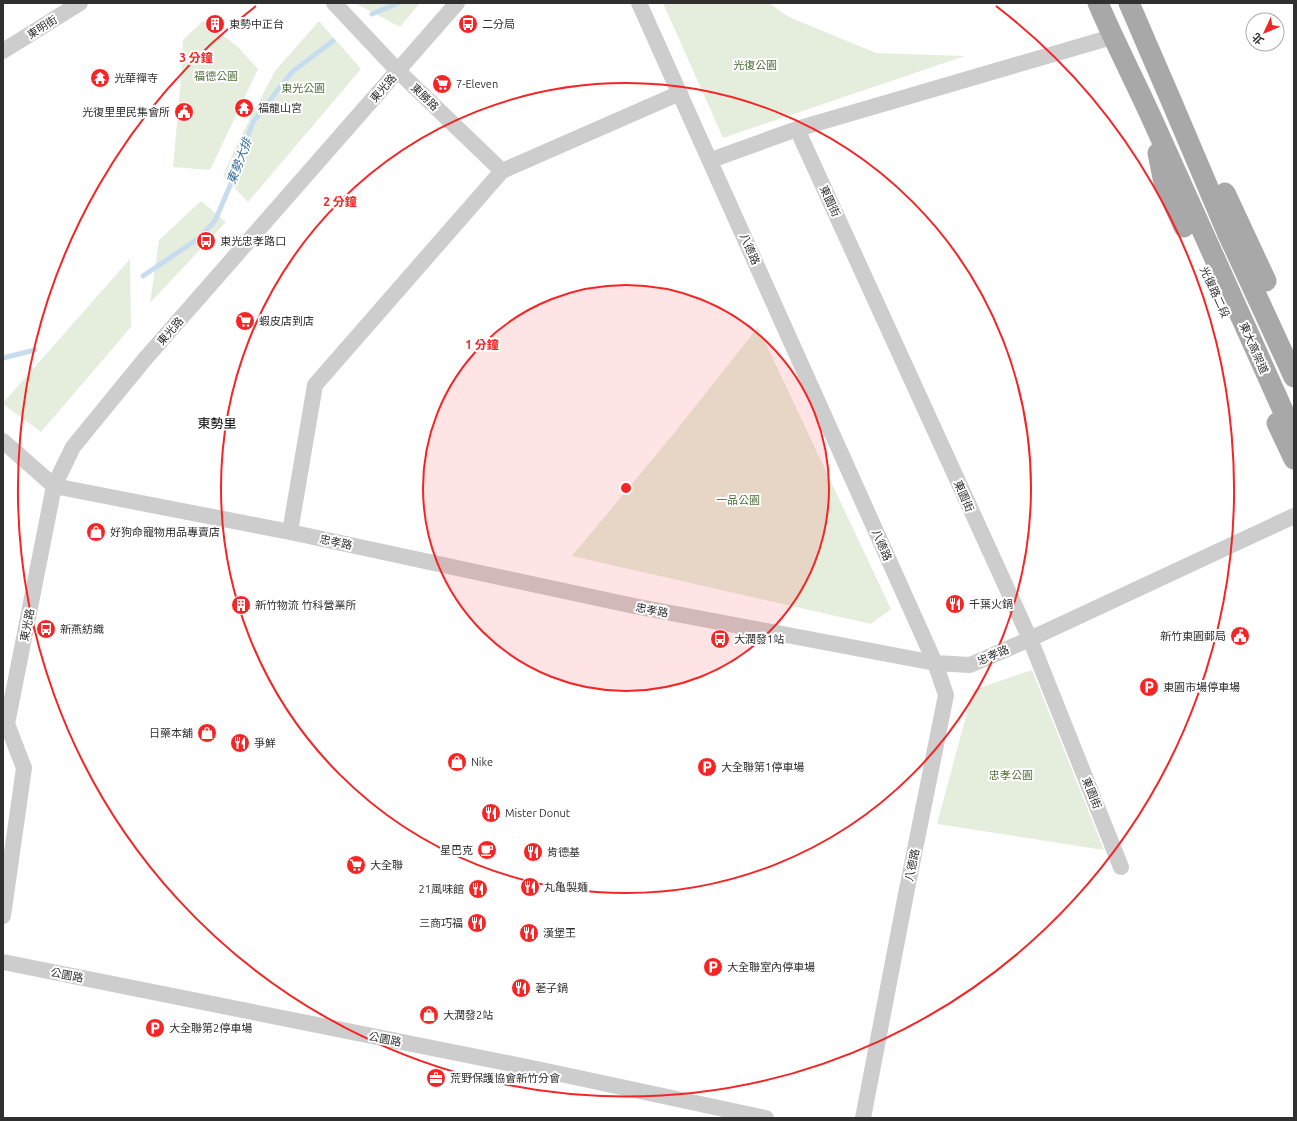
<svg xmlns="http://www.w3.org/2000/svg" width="1297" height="1121" viewBox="0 0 1297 1121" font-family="Ubuntu,'Noto Sans TC',sans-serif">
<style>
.green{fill:#e5eedd}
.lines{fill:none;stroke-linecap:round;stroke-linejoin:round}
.stream{stroke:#c7ddef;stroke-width:5}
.minor{stroke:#cdcdcd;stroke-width:16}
.major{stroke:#a8a8a8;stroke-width:21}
.ring{fill:none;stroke:#f52425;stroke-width:2}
.labels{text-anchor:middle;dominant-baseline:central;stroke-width:4;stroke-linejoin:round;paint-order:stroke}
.poi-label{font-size:11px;fill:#303030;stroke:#fff;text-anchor:start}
.street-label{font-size:11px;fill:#303030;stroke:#fff}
.park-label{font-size:11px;fill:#4f7039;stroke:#fff}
.water-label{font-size:12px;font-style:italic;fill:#366c9a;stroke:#fff}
.quarter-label{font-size:13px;fill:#000;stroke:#fff}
.centre{fill:#f52425;stroke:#fff;stroke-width:2}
.ring-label{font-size:12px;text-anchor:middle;font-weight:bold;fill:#f52425;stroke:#fff;stroke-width:4;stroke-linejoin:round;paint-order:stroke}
</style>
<rect width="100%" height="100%" fill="#fff"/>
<path class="green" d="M355 3H420L400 27Z
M663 3H769L789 17 876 53 965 56 723 138Z
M203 21 237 46 258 69 210 170 173 167 181 79 183 40Z
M319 21 361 69 248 202 223 176 238 142 275 71Z
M201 201 226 222 150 303 159 240Z
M130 259 131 327 41 432 3 404V403Z
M758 327 891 609 871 624 572 556 675 432Z
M1032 670 1104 850 937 824 973 690Z"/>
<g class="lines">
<path class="stream" d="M372 14 398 3
M143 276 199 238 215 221 232 181 253 122 292 72 333 41
M3 358 35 350"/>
<path class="minor" d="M334 3 398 71 502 171
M639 3 935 663 946 695 906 894 863 1118
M3 51 80 3
M797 129 1030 639 1121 867
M711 160 797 129 1112 37
M3 441 54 486 290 532 634 606 935 663 970 665 1030 639 1294 516
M290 532 315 385 502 171 680 93
M3 729 7 724 54 486 73 447 145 359 457 3
M3 916 24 768 7 724
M3 962 537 1069 766 1118"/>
<path class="major" d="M1098 3C1115 43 1135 81 1153 121 1200 225 1246 330 1294 435
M1129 3 1173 105 1227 232 1294 377
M1158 153 1164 183 1184 227
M1225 193 1266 281
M1277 423 1294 459"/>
</g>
<circle cx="626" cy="488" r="203" fill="#f52425" fill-opacity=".12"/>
<g class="ring">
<circle cx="626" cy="488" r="203"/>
<circle cx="626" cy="488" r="405"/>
<path d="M996 6A608 608 0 1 1 256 6"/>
</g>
<defs>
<symbol id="building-disc" viewBox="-11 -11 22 22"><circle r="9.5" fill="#f52425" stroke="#fff"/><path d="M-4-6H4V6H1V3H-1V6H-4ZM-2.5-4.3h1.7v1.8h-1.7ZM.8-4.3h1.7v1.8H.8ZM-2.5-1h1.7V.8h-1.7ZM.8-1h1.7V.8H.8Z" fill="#fff"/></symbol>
<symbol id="bus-disc" viewBox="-11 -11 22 22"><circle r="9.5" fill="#f52425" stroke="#fff"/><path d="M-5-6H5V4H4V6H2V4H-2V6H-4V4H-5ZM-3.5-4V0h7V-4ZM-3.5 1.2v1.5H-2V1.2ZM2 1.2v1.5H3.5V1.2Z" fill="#fff"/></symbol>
<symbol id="temple-disc" viewBox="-11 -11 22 22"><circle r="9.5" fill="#f52425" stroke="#fff"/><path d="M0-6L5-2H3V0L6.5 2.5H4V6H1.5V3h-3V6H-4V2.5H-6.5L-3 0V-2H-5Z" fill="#fff"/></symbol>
<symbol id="supermarket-disc" viewBox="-11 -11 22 22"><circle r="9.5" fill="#f52425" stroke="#fff"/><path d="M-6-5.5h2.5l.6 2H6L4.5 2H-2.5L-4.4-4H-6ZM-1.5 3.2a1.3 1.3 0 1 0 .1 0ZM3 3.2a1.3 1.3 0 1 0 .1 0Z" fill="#fff"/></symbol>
<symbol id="civic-disc" viewBox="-11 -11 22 22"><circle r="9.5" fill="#f52425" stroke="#fff"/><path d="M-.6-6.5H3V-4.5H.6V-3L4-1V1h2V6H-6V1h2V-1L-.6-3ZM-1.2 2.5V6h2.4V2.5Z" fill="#fff"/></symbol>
<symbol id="shop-disc" viewBox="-11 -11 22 22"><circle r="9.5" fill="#f52425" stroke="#fff"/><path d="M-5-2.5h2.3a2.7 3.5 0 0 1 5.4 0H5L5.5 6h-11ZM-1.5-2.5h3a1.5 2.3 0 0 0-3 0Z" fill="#fff"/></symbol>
<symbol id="restaurant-disc" viewBox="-11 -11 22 22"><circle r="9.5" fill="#f52425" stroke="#fff"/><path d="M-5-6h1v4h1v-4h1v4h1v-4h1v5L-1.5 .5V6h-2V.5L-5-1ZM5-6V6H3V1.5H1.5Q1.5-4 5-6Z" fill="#fff"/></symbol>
<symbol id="parking-disc" viewBox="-11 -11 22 22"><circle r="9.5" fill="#f52425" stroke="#fff"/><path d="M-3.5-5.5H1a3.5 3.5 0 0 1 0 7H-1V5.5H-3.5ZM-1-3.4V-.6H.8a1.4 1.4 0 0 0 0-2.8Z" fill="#fff"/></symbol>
<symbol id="cafe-disc" viewBox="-11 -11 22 22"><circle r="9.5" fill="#f52425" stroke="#fff"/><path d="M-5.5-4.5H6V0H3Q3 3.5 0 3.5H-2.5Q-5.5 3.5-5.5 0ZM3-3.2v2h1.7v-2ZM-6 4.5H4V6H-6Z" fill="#fff"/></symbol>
<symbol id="office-disc" viewBox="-11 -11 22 22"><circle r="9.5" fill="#f52425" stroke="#fff"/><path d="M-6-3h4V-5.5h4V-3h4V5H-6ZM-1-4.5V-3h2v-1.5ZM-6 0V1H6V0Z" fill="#fff"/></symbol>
</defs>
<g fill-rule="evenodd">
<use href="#building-disc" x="204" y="13" width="22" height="22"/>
<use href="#bus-disc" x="457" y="13" width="22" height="22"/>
<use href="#temple-disc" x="89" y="67" width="22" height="22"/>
<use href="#supermarket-disc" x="431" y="73" width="22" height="22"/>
<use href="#temple-disc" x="233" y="97" width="22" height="22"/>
<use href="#civic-disc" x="173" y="101" width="22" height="22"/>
<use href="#bus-disc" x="195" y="230" width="22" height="22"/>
<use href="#supermarket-disc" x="234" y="310" width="22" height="22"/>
<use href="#shop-disc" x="85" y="521" width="22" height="22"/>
<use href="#restaurant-disc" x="944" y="593" width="22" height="22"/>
<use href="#building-disc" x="230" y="594" width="22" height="22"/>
<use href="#bus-disc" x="35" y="618" width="22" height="22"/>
<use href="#civic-disc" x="1229" y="625" width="22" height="22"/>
<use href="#bus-disc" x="709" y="628" width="22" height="22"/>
<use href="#parking-disc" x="1138" y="676" width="22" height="22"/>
<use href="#shop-disc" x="196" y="722" width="22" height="22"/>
<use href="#restaurant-disc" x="229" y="732" width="22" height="22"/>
<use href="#shop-disc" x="446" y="751" width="22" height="22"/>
<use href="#parking-disc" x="696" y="756" width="22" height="22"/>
<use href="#restaurant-disc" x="480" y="802" width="22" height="22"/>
<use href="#cafe-disc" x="476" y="839" width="22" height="22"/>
<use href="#restaurant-disc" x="522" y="841" width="22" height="22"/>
<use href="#supermarket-disc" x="345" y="854" width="22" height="22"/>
<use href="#restaurant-disc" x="519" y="876" width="22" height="22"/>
<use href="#restaurant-disc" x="467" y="878" width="22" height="22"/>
<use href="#restaurant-disc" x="466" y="912" width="22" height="22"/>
<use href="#restaurant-disc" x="518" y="922" width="22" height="22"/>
<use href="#parking-disc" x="702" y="956" width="22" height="22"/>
<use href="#restaurant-disc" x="510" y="977" width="22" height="22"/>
<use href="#shop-disc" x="418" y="1004" width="22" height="22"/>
<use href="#parking-disc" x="144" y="1017" width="22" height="22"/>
<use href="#office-disc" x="425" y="1067" width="22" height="22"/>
</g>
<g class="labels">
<g class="poi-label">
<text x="229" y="24">東勢中正台</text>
<text x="482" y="24">二分局</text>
<text x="114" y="78">光華禪寺</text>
<text x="456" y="84">7-Eleven</text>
<text x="258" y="108">福龍山宮</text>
<text x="170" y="112" text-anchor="end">光復里里民集會所</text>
<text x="220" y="241">東光忠孝路口</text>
<text x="259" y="321">蝦皮店到店</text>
<text x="110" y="532">好狗命寵物用品專賣店</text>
<text x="969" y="604">千葉火鍋</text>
<text x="255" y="605">新竹物流 竹科營業所</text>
<text x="60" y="629">新燕紡織</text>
<text x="1226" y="636" text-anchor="end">新竹東園郵局</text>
<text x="734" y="639">大潤發1站</text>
<text x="1163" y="687">東園市場停車場</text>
<text x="193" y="733" text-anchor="end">日藥本舖</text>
<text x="254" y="743">爭鮮</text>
<text x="471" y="762">Nike</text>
<text x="721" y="767">大全聯第1停車場</text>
<text x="505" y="813">Mister Donut</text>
<text x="473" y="850" text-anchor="end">星巴克</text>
<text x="547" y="852">肯德基</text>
<text x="370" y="865">大全聯</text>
<text x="544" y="887">丸亀製麺</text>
<text x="464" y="889" text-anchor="end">21風味館</text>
<text x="463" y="923" text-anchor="end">三商巧福</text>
<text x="543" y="933">漢堡王</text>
<text x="727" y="967">大全聯室內停車場</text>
<text x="535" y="988">荖子鍋</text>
<text x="443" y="1015">大潤發2站</text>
<text x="169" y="1028">大全聯第2停車場</text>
<text x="450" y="1078">荒野保護協會新竹分會</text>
</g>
<g class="street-label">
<text transform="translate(42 27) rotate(-32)">東明街</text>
<text transform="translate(383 88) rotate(-49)">東光路</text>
<text transform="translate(425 97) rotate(44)">東勝路</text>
<text transform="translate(830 201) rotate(65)">東園街</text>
<text transform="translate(750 249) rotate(66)">八德路</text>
<text transform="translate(1215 292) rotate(65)">光復路二段</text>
<text transform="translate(170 331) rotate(-49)">東光路</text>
<text transform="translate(1254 348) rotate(66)">東大高架道</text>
<text transform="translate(964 496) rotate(66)">東園街</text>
<text transform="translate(336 542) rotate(12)">忠孝路</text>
<text transform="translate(882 545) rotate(66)">八德路</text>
<text transform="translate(652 610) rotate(11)">忠孝路</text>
<text transform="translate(27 625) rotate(-79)">東光路</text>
<text transform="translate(993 655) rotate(-23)">忠孝路</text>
<text transform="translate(1092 793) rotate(68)">東園街</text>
<text transform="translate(912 865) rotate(-78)">八德路</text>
<text transform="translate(67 975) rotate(11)">公園路</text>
<text transform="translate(385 1039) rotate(11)">公園路</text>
</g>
<g class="park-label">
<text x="755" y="65">光復公園</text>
<text x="216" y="76">福德公園</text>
<text x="303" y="88">東光公園</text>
<text x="738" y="500">一品公園</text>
<text x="1011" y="775">忠孝公園</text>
</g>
<g class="water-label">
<text transform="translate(239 161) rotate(-69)">東勢大排</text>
</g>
<g class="quarter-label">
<text x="217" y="423">東勢里</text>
</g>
</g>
<circle cx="626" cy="488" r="6" class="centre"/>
<g class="ring-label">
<text x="196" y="62">3 分鐘</text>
<text x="340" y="206">2 分鐘</text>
<text x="482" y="349">1 分鐘</text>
</g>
<rect width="1297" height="1121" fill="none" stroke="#303030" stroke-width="8"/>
<g transform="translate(1265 32) rotate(226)"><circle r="19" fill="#ffffff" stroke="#acacac"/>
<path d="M0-3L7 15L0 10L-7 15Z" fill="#f52425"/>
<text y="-6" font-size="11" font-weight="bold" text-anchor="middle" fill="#303030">北</text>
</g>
</svg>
